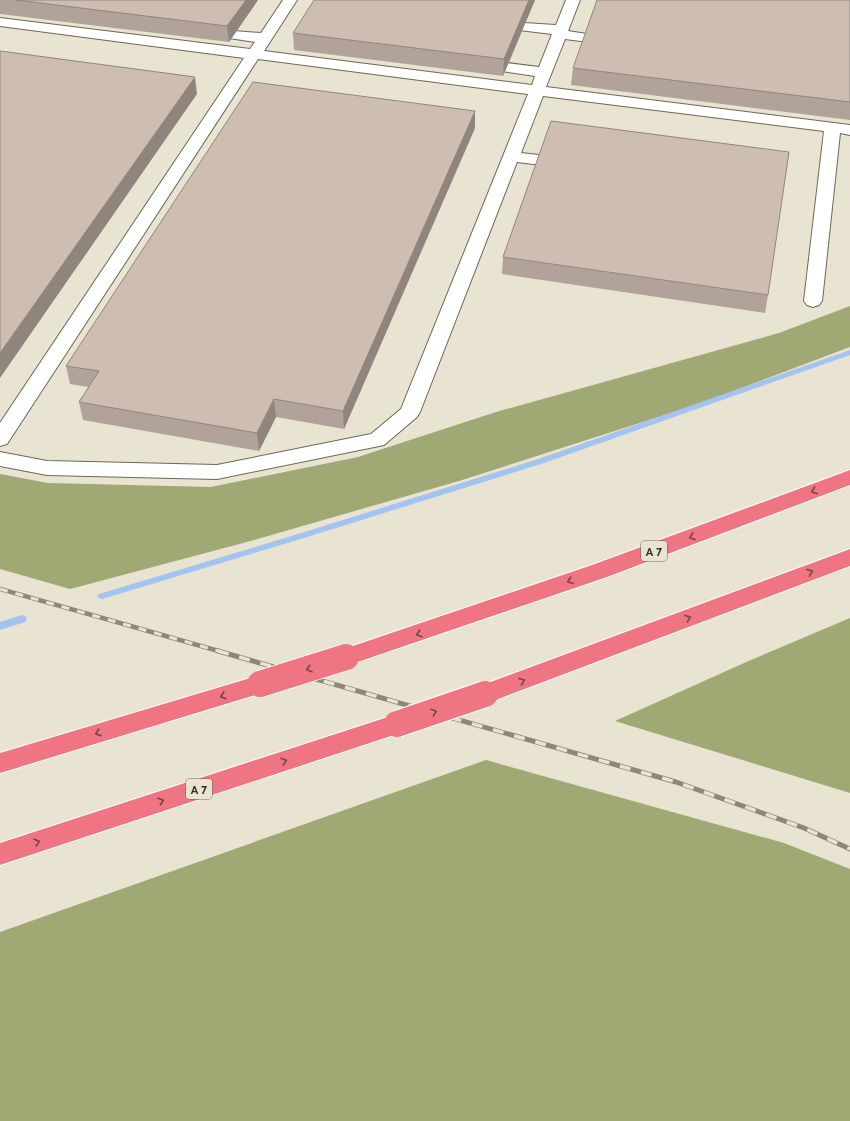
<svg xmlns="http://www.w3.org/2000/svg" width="850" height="1121" viewBox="0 0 850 1121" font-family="Cabin,sans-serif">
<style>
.forest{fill:#a0a973}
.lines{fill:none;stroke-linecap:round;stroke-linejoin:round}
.stream{fill:#a3c3f1;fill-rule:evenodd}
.minor-casing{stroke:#6d6758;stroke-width:2}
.highway-casing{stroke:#fff;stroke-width:2}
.minor{fill:#fff;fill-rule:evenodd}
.highway{fill:#ef7582;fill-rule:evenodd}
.rail-far1-casing{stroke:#8c877b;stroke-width:4.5}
.rail-casing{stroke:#8c877b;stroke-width:5}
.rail-far1{stroke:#e9e3d1;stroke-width:3;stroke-dasharray:8;stroke-linecap:butt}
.rail{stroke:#e9e3d1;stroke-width:3.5;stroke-dasharray:11;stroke-linecap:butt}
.highway-bridge-casing{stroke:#fff;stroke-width:28;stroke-linecap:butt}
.highway-bridge{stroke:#ef7582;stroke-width:26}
.wall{fill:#b1a399}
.shaded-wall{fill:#90857d}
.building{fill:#cebeb2;stroke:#90857d}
.oneway{stroke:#734647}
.labels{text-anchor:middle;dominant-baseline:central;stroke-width:3;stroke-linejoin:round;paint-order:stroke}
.shield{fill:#e9e3d1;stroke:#68645a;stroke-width:1}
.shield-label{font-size:12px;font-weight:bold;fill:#302d27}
</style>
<rect width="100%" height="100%" fill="#e9e3d1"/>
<path class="forest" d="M850 306V347L702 403 459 481 247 542 70 589 0 569V474L48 483 211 487 358 457 496 412 779 333Z
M850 618V793L615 721 744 663Z
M486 760 784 843 850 869V1121H0V932Z"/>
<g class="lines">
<path class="stream" d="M850 350V355L544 463 304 538 102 599 99 598 97 596 99 594 298 534 538 459Z
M22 615 25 616 27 619 25 622 0 630V622Z"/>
<defs>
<path id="minor" d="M283 0H297L264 51 532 85 535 76 502 71 499 68 502 65 507 63 539 67 552 34 519 30 517 27 519 24 524 23 556 25 566 0H580L568 31 593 35 595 38 593 41 588 42 565 39 546 87 850 125V135L840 133 822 301 819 305 813 307 807 305 804 301 824 131 543 96 521 153 566 158 572 160 574 163 572 166 566 168 517 162 420 412 417 417 384 445 217 479 47 475 0 466V452L47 461 217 465 371 434 401 409 528 94 258 59 7 444 0 446V423L244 58 0 26V18L250 49 255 42 229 38 227 35 229 32 234 31 261 33Z"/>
<path id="highway" d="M850 470V485L607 577 346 666 338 663 334 657 338 651 592 565Z
M850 549V566L493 701 485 703 477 701 473 694 477 687Z
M260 675 268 677 272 684 268 691 0 773V753Z
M397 714 406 717 409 724 406 731 0 865V843Z"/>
</defs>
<use href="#minor" class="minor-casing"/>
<use href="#highway" class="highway-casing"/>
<use href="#minor" class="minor"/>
<use href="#highway" class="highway"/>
<defs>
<path id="rail-far1" d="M0 589 222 652"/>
<path id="rail" d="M218 651 676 782 804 828 850 849"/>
</defs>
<use href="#rail-far1" class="rail-far1-casing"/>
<use href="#rail" class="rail-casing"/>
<use href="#rail-far1" class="rail-far1"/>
<use href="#rail" class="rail"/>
<defs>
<path id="highway-bridge" d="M260 684 346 657
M397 724 485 694"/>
</defs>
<use href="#highway-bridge" class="highway-bridge-casing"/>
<use href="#highway-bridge" class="highway-bridge"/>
</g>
<path class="wall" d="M0 0H258L229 42 0 14Z
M535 0 503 76 294 50 293 33Z
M850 0V120L571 85 573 68Z
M475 128 344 429 276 417 259 451 83 420 79 402 89 387 70 384 66 366Z
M503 257 768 295 765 313 502 274Z"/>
<path class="shaded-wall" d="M246 0H258L229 42 227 26Z
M529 0H535L503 76 504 59Z
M195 77 197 94 0 378V353Z
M475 111V128L344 429 343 411Z
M274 399 276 417 259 451 257 433Z"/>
<path class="building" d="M16 0H246L227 26Z
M314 0H529L504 59 293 33Z
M597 0H850V102L573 68Z
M0 51 195 77 0 353Z
M253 82 475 111 343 411 274 399 257 433 79 402 99 371 66 366Z
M551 121 789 152 768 295 503 257Z"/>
<defs><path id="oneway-chevron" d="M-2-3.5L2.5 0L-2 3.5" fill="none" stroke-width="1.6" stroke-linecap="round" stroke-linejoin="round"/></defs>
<g class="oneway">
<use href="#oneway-chevron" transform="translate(814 491) rotate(159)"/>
<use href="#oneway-chevron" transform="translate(692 537) rotate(160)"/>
<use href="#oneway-chevron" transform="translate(810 572) rotate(-21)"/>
<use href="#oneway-chevron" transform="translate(570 581) rotate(160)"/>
<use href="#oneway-chevron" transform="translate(688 618) rotate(-21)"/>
<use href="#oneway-chevron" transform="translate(419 634) rotate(162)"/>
<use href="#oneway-chevron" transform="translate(309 669) rotate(163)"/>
<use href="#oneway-chevron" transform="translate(522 681) rotate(-21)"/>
<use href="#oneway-chevron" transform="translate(223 696) rotate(163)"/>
<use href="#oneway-chevron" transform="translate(434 712) rotate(-19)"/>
<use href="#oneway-chevron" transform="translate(98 733) rotate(163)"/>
<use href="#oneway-chevron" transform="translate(284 761) rotate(-18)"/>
<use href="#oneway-chevron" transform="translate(161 801) rotate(-18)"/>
<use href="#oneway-chevron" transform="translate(37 842) rotate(-18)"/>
</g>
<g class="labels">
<g class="shield">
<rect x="641" y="541" width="26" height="20" rx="3"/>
<rect x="186" y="779" width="26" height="20" rx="3"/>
</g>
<g class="shield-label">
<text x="654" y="551">A 7</text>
<text x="199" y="789">A 7</text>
</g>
</g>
</svg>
